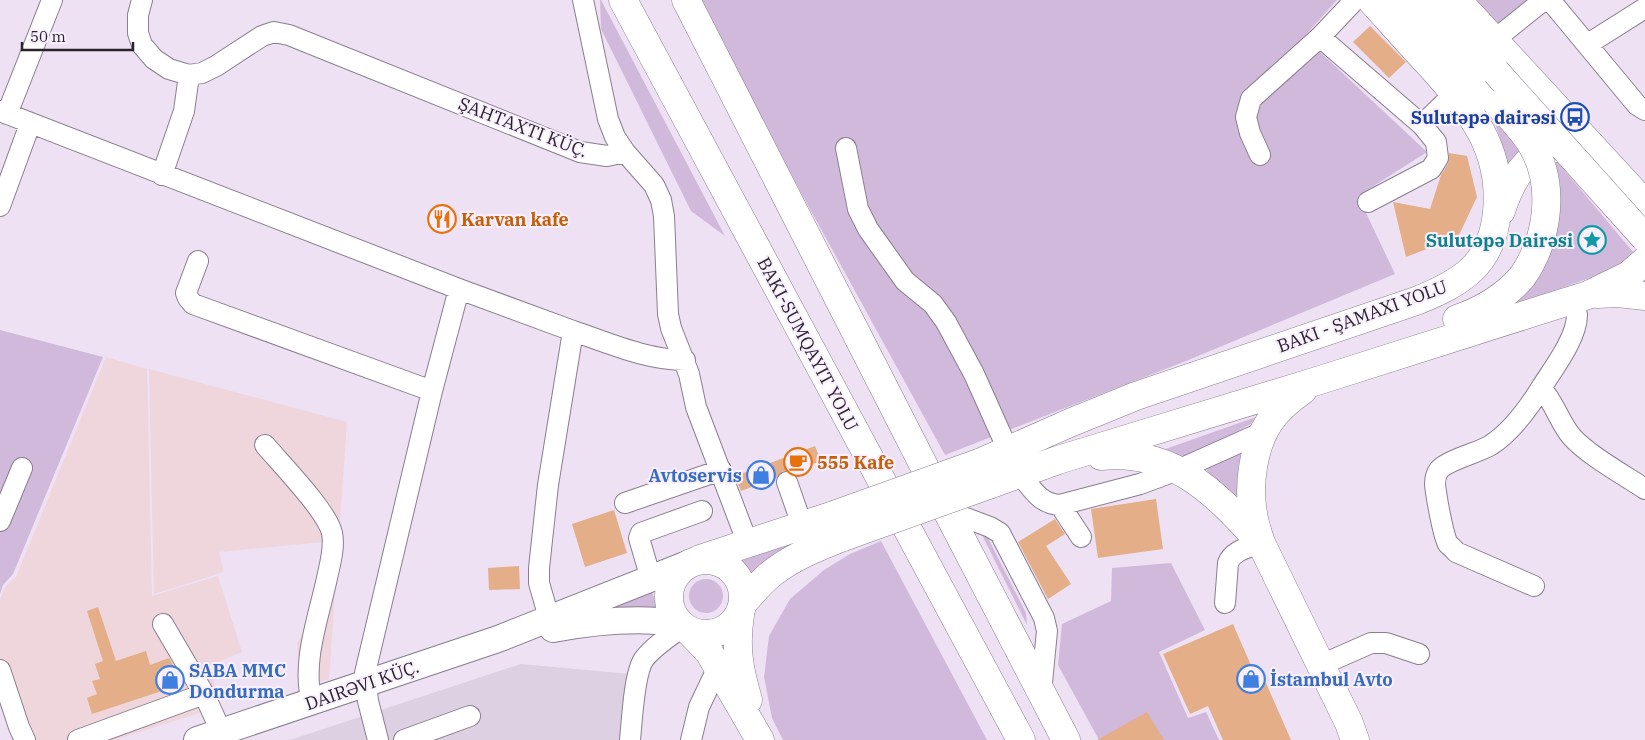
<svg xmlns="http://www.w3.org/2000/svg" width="1645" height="740" viewBox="0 0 1645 740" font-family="'IBM Plex Serif',serif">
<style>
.commercial{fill:#ddd0e2}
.industrial{fill:#efd5dc}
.green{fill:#d1b9dc}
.building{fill:#e3ae88}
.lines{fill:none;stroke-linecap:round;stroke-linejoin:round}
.minor-casing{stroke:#8a7e8f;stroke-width:22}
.major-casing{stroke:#8a7e8f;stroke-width:28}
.highway-casing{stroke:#8a7e8f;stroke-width:29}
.minor{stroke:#fff;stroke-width:20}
.major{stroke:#fff;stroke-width:26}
.highway{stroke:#fff;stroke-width:28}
.highway-bridge-casing{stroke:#8a7e8f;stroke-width:29;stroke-linecap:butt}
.highway-bridge{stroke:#fff;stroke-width:28}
.labels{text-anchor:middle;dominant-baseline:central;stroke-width:4;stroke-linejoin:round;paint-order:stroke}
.transit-label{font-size:18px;font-weight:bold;fill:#164399;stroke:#faefff;text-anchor:end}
.street-label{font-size:18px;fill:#29242b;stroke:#faefff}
.food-label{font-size:18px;font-weight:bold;fill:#c56008;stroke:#faefff;text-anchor:start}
.culture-label{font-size:18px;font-weight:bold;fill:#0d838f;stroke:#faefff;text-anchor:end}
.shop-label{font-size:18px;font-weight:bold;fill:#366cbe;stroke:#faefff;text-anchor:start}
</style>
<rect width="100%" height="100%" fill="#eee1f4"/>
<path class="commercial" d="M521 664 630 674 622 740H290Z"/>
<path class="industrial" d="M106 357 147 369 152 596 218 576 242 652 209 666 221 706 115 740H14L0 699V600L5 587 16 577Z
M149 369 347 422 329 679 301 688 297 643 308 626 324 542 219 552 224 572 154 594Z"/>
<path class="green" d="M600 0H601L725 236 691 211 601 29Z
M700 0H1337L1304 37 1427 152 1358 196 1395 274 1186 361 945 455 743 87Z
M1476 0H1526L1529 3 1497 24Z
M1487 107 1524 154 1507 173C1504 147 1499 131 1487 107Z
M1538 139 1634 253 1620 265 1603 273 1499 311 1533 277Z
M0 330 103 357 13 574 3 585 0 594Z
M1256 417 1251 424 1187 458 1157 452Z
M1243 447C1234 476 1238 489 1245 517L1206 469Z
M979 529 987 536 1026 613 1027 625Z
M813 536 749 586 740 561Z
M881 541 987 740H783L772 718 764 677 769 636 790 599 824 570 850 554Z
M1171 563 1205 630 1159 652 1188 718 1206 712 1219 740H1099L1058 665 1062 624 1111 601 1112 568Z
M689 596a17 17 0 1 1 34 0a17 17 0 1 1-34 0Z
M652 591 658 612 564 620Z"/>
<path class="building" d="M1370 26 1406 62 1389 78 1353 42Z
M1449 153 1467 156 1477 197 1458 237 1406 257 1393 202 1430 209 1441 175 1448 164Z
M815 446 821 461 792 472 783 471 776 478 741 491 735 476Z
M1156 499 1163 549 1098 558 1091 509Z
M614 510 627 553 585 567 572 524Z
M1055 519 1065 534 1046 546 1071 584 1048 599 1018 542Z
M519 566 520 589 489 590 488 568Z
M98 607 116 661 146 651 150 665 169 658 183 684 92 714 87 698 97 694 92 681 100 679 95 664 103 661 87 611Z
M1233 624 1260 686 1266 683 1291 740H1223L1208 706 1190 714 1163 654Z
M1147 712 1164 740H1097Z"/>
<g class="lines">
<defs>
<path id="minor" d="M142 0 138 15V33L142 45 154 59 169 69 189 75 202 73 216 66 262 36 274 32 289 35 580 152 607 156 625 152 654 185 661 200 664 216 668 314 671 328 689 374 696 407 748 544
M583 0 608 119 615 137 625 152
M1550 0 1637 105 1645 110
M1320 37 1422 125
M1494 40 1544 0
M1588 44 1645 8
M0 111 459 289 573 331 548 485 539 568V583L549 618
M7 114 52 0
M846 148 858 209 868 229 905 281 933 304 946 322 974 374 1008 450
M1260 155 1250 133 1246 117 1251 99 1320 37 1355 0
M162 175 184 111 189 75
M1368 202 1431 169 1438 158 1436 142 1422 125 1455 93
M0 206 30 124
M198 261 186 293 188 298 193 304 432 391
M1573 299C1574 304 1576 310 1577 315 1577 338 1553 369 1541 388 1555 403 1559 422 1572 437 1588 455 1624 475 1645 489
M573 331C609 343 646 360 685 360
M265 445C281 464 327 511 332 533 335 547 330 564 327 578 319 616 301 663 312 702
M1020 474C1032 489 1040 504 1060 505L1140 484 1178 470 1263 432
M787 482 802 525
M625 503 721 470
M1060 505 1081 537
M947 511 990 527 1000 533 1044 618 1047 631 1041 693
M0 521 22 468
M651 579 639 538 641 533 702 511
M1534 586 1456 552C1454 549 1450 546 1448 544 1443 535 1436 495 1435 484 1435 478 1436 474 1439 470 1447 460 1478 453 1491 445 1512 431 1528 409 1541 388
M1225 603 1228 563C1233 550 1248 548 1261 543
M163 624 204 694 225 740
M1321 665 1371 643H1386L1419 654
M0 670 19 727 25 740
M78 740 204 694
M378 740 368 701 365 673 432 391 459 289
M404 740 470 716
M630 740C632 721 634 673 644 659 654 646 670 636 684 626
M691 740 699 707 718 667"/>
<path id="major" d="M553 629C595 621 636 617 679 623
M197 740 498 639 690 563"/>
<path id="highway" d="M623 0 1021 740
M686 0 947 511 1066 740
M1402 0 1498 104
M1428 0 1496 72
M1457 0 1645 204
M1501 211C1511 180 1525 154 1559 147
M1597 294 1618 293 1645 296
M1457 319C1483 310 1504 298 1522 277
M1303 390C1290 399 1279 408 1270 421 1253 446 1248 484 1253 513 1254 523 1258 533 1261 543L1349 723 1355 740
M1101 456C1172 449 1214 491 1258 540
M979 463 1072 422 1136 396 1416 301C1461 283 1492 265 1497 212 1503 148 1470 110 1430 65 1410 44 1391 22 1371 0
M991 484 1058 460 1317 381 1588 295 1629 275 1645 261
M700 559 834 515
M669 597a37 37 0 1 1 74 0a37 37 0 1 1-74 0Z
M744 602C752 593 761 582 771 574 792 557 818 547 843 537
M740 615C735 647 739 669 748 700
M687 629 709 652 760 740"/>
</defs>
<use href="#minor" class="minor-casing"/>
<use href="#major" class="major-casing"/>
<use href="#highway" class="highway-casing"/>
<use href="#minor" class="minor"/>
<use href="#major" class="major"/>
<use href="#highway" class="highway"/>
<defs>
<path id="highway-bridge" d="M1496 72 1645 238
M1498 104C1510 117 1523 130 1532 145 1556 186 1548 240 1522 277
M834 515 979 463
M843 537 991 484"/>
</defs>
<use href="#highway-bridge" class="highway-bridge-casing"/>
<use href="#highway-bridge" class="highway-bridge"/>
</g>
<defs>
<symbol id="bus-ring" viewBox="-11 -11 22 22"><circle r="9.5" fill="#faefff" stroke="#1a4fb4" stroke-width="1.5"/><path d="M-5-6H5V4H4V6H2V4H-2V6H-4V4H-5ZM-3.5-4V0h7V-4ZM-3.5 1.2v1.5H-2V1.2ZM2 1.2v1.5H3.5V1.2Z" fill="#1a4fb4"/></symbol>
<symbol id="restaurant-ring" viewBox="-11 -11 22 22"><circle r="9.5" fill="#faefff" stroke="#e8710a" stroke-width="1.5"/><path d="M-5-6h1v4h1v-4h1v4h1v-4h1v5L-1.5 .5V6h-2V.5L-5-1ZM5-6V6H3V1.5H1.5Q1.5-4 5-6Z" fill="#e8710a"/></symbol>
<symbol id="sight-ring" viewBox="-11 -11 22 22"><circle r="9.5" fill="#faefff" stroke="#0f9aa8" stroke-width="1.5"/><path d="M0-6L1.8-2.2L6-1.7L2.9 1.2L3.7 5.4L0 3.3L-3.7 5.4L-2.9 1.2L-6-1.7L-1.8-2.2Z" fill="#0f9aa8"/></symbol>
<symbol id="cafe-ring" viewBox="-11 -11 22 22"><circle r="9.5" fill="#faefff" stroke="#e8710a" stroke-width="1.5"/><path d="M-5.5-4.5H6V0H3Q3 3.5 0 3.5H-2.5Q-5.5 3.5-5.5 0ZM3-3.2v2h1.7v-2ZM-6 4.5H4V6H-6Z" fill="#e8710a"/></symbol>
<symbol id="shop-ring" viewBox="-11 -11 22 22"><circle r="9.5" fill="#faefff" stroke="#3f7fe0" stroke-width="1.5"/><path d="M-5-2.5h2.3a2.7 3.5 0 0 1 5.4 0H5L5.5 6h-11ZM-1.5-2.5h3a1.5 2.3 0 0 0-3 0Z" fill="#3f7fe0"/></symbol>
</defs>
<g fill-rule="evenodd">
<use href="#bus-ring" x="1559" y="101" width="32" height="32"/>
<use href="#restaurant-ring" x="426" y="203" width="32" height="32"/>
<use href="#sight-ring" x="1576" y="224" width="32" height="32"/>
<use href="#cafe-ring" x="782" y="446" width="32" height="32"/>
<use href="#shop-ring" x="745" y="459" width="32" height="32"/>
<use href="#shop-ring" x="1235" y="663" width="32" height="32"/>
<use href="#shop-ring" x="154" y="664" width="32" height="32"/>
</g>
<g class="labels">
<g class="transit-label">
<text x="1556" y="117">Sulutəpə dairəsi</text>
</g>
<g class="street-label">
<text transform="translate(523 127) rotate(21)">ŞAHTAXTI KÜÇ.</text>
<text transform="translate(1362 316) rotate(-20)">BAKI - ŞAMAXI YOLU</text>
<text transform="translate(808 344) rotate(62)">BAKI-SUMQAYIT YOLU</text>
<text transform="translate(362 685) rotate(-19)">DAIRƏVI KÜÇ.</text>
</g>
<g class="food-label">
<text x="461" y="219">Karvan kafe</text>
<text x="817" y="462">555 Kafe</text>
</g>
<g class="culture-label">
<text x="1573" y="240">Sulutəpə Dairəsi</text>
</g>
<g class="shop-label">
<text x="742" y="475" text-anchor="end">Avtoservis</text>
<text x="189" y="670">SABA MMC<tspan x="189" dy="21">Dondurma</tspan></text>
<text x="1270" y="679">İstambul Avto</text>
</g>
</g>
<path d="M22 42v8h111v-8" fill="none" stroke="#29242b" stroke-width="2.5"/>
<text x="30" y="42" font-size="15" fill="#29242b" stroke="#faefff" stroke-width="4" paint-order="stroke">50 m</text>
</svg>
